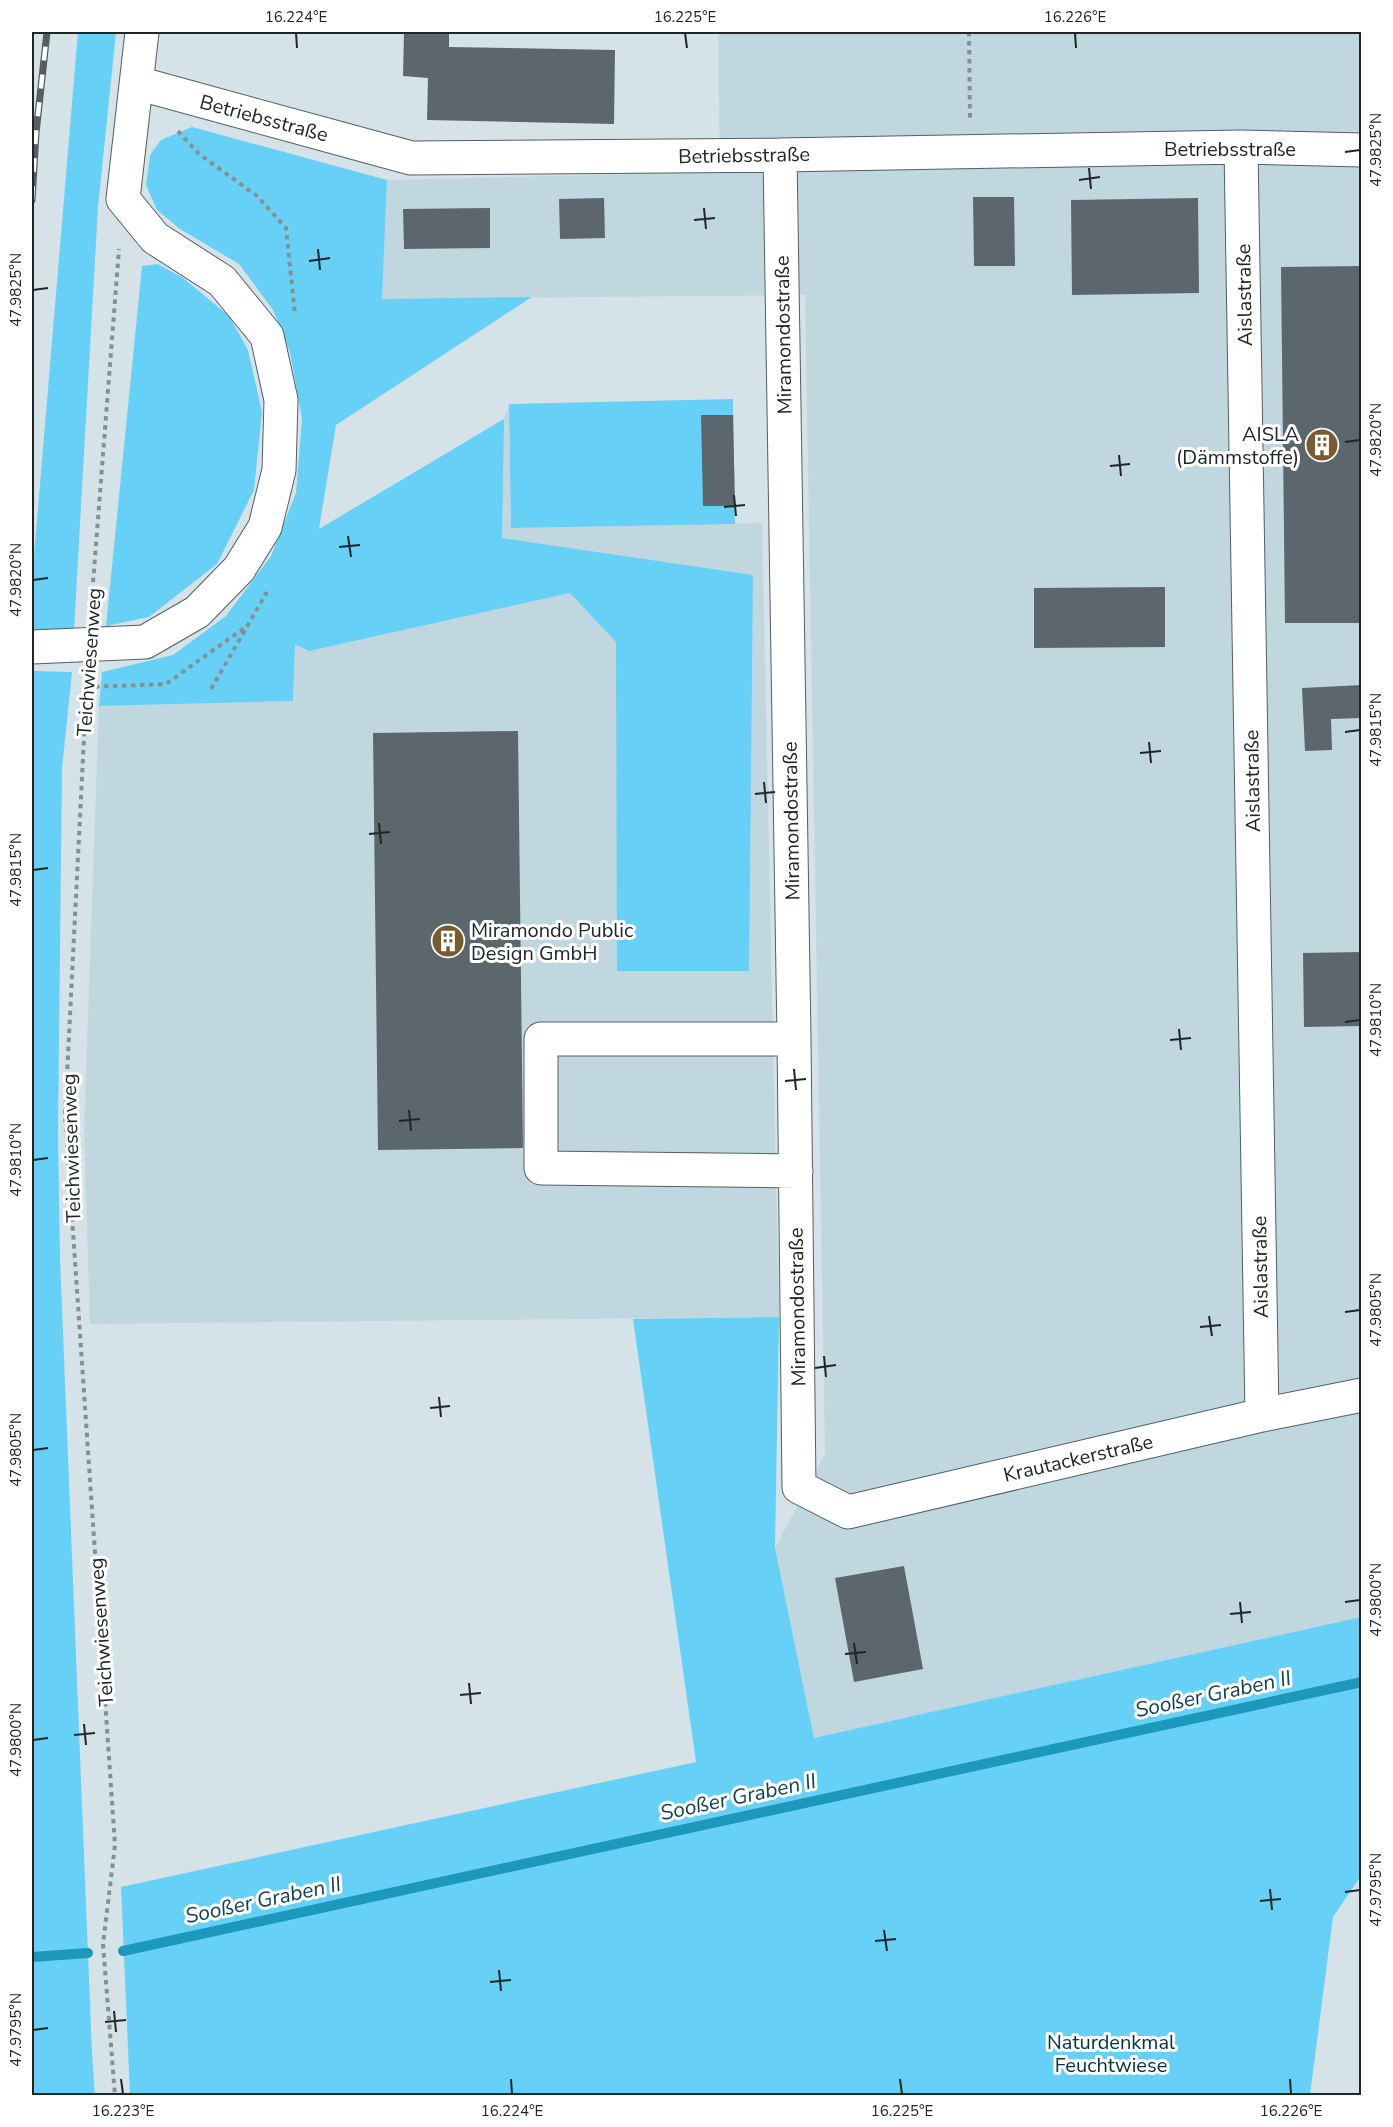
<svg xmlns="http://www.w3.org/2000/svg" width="1393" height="2127" viewBox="0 0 1393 2127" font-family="'Nunito Sans',sans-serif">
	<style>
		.built { fill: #c1d7e0 }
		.green { fill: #67d0f6 }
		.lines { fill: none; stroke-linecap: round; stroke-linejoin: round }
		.stream { stroke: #1d98bd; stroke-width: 10 }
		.building { fill: #5b676d }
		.minor-casing { stroke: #525f64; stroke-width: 35 }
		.path { stroke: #869094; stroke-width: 4; stroke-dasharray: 4.5 4.5; stroke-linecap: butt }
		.minor { stroke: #fff; stroke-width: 33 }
		.rail-casing { stroke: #565e61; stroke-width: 7 }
		.rail { stroke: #fff; stroke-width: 4.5; stroke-dasharray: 14; stroke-linecap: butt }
		.path-bridge { stroke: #869094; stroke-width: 4; stroke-dasharray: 4.5 4.5; stroke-linecap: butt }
		.ticks { fill: none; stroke: #202527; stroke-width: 2 }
		.labels { text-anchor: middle; stroke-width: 6; stroke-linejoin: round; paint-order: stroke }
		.street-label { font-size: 20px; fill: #202527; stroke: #fff }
		.poi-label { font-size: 20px; fill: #202527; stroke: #fff; text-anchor: end }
		.park-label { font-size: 20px; fill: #003241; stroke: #fff }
		.water-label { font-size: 21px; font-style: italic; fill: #114252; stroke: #fff }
		.neatline { fill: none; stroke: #202527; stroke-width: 2 }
		.ticks-label { font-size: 15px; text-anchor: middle; fill: #202527 }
	</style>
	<rect width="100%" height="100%" fill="#d5e3e9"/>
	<path class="built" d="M 718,32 L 1361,32 L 1361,1617 L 814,1738 L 775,1548 L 825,1454 L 805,295 L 382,299 L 387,180 L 720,172 Z
		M 509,404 L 511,528 L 762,523 L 779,1317 L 90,1324 L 84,1128 L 99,706 L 293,701 L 295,644 L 319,530 L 504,419 Z"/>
	<path class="green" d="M 78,32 L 116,32 L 98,207 L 74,630 L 32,634 L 32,580 Z
		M 192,127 L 387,180 L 382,299 L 532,297 L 336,425 L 319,529 L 504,419 L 502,538 L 753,575 L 749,971 L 617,971 L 616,642 L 570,593 L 309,651 L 295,644 L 293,701 L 99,706 L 102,672 L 173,655 L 226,616 L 271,556 L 296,493 L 302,419 L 290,352 L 273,310 L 239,264 L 180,229 L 157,210 L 146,185 L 150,155 L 161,140 Z
		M 158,264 L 183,278 L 229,316 L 248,350 L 262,412 L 254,490 L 217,564 L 149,617 L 106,626 L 142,266 Z
		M 733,399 L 735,524 L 511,528 L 509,404 Z
		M 32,671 L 72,672 L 62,769 L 58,1134 L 60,1258 L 92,2053 L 95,2096 L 33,2095 L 32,2075 Z
		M 779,1317 L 775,1548 L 814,1738 L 1361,1617 L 1361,1876 L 1333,1917 L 1310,2095 L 130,2095 L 121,1887 L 696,1762 L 633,1319 Z"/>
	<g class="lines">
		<path class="stream" d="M 123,1951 L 1362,1682
			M 32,1957 L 88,1953"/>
	</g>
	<path class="building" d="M 404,32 L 449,32 L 449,47 L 615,50 L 614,124 L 427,120 L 428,78 L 403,76 Z
		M 973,197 L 1014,197 L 1015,266 L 974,266 Z
		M 604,198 L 605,238 L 560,239 L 559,199 Z
		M 1198,198 L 1199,293 L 1072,295 L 1071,200 Z
		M 490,208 L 490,248 L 404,249 L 403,209 Z
		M 1362,266 L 1362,623 L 1285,623 L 1281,267 Z
		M 701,415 L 733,415 L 735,506 L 703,506 Z
		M 1165,587 L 1165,647 L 1034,648 L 1034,588 Z
		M 1362,685 L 1362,718 L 1331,719 L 1332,750 L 1305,751 L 1302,688 Z
		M 518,731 L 523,1148 L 378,1150 L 373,733 Z
		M 1362,952 L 1362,1026 L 1304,1027 L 1303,953 Z
		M 904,1566 L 923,1669 L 854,1682 L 835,1578 Z"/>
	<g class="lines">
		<g class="minor-casing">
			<path id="minor" d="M 137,83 L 411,158 L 780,155 L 1241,147 L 1362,150
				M 1241,147 L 1262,1415
				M 780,155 L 794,1039 L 799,1487 L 848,1512 L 1262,1415 L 1362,1395
				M 32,647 L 145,642 L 197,612 L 239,569 L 265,527 L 279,470 L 281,400 L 267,336 L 222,281 L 155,238 L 123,199 L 142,32
				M 794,1039 L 541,1039 L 541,1168 L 796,1171"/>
		</g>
		<path class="path" d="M 969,32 L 970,118
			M 178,131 L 199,154 L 257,196 L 286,228 L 295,314
			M 91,609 L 119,249
			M 87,678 L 65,1115 L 115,1845 L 103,1944 L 115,2096
			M 86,687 L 166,684 L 247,626
			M 211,689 L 267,592"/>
		<use href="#minor" class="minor"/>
		<g class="rail-casing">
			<path id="rail" d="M 32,200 L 36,133 L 47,32"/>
		</g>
		<use href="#rail" class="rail"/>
		<path class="path-bridge" d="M 87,673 L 90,628"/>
	</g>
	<path class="ticks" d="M 296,33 L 297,48M 685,33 L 687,48M 1075,33 L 1076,48M 1345,152 L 1360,150M 1089,168 L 1091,189M 1079,180 L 1100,177M 704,208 L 706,229M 694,220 L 715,218M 318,249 L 320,270M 309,261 L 330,258M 33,290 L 48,288M 1345,442 L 1360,440M 1119,455 L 1121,476M 1110,466 L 1130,464M 734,495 L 736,516M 724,507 L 745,505M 348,536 L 351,557M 339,547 L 360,545M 33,580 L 48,578M 1345,732 L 1360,730M 1149,742 L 1151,763M 1140,753 L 1161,751M 764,782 L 766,803M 755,794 L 775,792M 379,823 L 381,844M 369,834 L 390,832M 33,870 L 48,868M 1345,1022 L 1360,1020M 1179,1029 L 1181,1050M 1170,1040 L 1191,1038M 794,1069 L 796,1090M 785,1081 L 806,1079M 409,1110 L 411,1131M 399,1121 L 420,1119M 33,1160 L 48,1158M 1345,1312 L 1360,1310M 1209,1316 L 1212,1336M 1200,1327 L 1221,1325M 824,1356 L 826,1377M 815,1368 L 836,1365M 439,1397 L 441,1417M 430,1408 L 450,1406M 33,1450 L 48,1448M 1240,1602 L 1242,1623M 1345,1602 L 1360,1600M 1230,1614 L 1251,1612M 854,1643 L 857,1664M 845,1654 L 866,1652M 469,1683 L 471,1704M 460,1695 L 481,1693M 84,1724 L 86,1745M 74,1735 L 95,1733M 33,1740 L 48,1738M 1270,1889 L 1272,1910M 1345,1892 L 1360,1890M 1260,1901 L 1281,1899M 884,1930 L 887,1951M 875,1941 L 896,1939M 499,1970 L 501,1991M 490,1982 L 511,1980M 114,2011 L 116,2032M 105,2022 L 126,2020M 33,2030 L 48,2028M 121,2079 L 123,2094M 511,2079 L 512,2094M 900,2079 L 902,2094M 1290,2079 L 1291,2094"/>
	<defs>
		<g id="building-disc" transform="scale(1.725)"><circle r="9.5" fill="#7a5b30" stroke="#fff"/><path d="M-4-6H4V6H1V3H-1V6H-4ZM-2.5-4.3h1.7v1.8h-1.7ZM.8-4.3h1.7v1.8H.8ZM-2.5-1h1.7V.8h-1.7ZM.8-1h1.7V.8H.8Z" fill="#fff"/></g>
	</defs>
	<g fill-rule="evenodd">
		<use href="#building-disc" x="1322" y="445"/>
		<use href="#building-disc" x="448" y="941"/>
	</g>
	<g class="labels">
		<g class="street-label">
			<text transform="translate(264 118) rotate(15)" y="7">Betriebsstraße</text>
			<text x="1230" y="156">Betriebsstraße</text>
			<text transform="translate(744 155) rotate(-1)" y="7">Betriebsstraße</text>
			<text transform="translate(1244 295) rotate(-91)" y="7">Aislastraße</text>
			<text transform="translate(783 335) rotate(-91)" y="7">Miramondostraße</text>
			<text transform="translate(89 662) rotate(-86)" y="7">Teichwiesenweg</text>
			<text transform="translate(1252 781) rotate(-91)" y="7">Aislastraße</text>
			<text transform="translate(791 821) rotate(-91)" y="7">Miramondostraße</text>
			<text transform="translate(71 1148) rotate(-92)" y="7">Teichwiesenweg</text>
			<text transform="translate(1260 1267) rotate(-91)" y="7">Aislastraße</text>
			<text transform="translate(797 1307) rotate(-91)" y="7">Miramondostraße</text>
			<text transform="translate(1078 1458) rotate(-13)" y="7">Krautackerstraße</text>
			<text transform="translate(101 1632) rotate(-94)" y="7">Teichwiesenweg</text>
		</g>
		<g class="poi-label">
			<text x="1299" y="441">AISLA<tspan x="1299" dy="23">(Dämmstoffe)</tspan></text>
			<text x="471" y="937" text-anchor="start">Miramondo Public<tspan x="471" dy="23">Design GmbH</tspan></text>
		</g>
		<g class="park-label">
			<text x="1111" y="2049">Naturdenkmal<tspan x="1111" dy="23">Feuchtwiese</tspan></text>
		</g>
		<g class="water-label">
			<text transform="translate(1213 1694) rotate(-12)" y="7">Sooßer Graben II</text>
			<text transform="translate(738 1797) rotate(-12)" y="7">Sooßer Graben II</text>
			<text transform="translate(263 1900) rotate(-12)" y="7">Sooßer Graben II</text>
		</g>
	</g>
	<rect width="1393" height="2127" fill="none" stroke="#ffffff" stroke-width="66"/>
	<rect x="33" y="33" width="1327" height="2061" class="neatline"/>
	<g class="ticks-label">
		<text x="296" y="22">16.224°E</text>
		<text x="685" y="22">16.225°E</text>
		<text x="1075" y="22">16.226°E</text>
		<text transform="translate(1376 150) rotate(-90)" y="5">47.9825°N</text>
		<text transform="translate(16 290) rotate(-90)" y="5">47.9825°N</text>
		<text transform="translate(1376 440) rotate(-90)" y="5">47.9820°N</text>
		<text transform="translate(16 580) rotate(-90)" y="5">47.9820°N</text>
		<text transform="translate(1376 730) rotate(-90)" y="5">47.9815°N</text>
		<text transform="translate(16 870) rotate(-90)" y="5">47.9815°N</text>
		<text transform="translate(1376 1020) rotate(-90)" y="5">47.9810°N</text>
		<text transform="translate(16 1160) rotate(-90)" y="5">47.9810°N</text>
		<text transform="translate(1376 1310) rotate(-90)" y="5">47.9805°N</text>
		<text transform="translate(16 1450) rotate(-90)" y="5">47.9805°N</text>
		<text transform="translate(1376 1600) rotate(-90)" y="5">47.9800°N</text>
		<text transform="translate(16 1740) rotate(-90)" y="5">47.9800°N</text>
		<text transform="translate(1376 1890) rotate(-90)" y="5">47.9795°N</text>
		<text transform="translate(16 2030) rotate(-90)" y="5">47.9795°N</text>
		<text x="123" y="2116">16.223°E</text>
		<text x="512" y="2116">16.224°E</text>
		<text x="902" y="2116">16.225°E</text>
		<text x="1291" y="2116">16.226°E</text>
	</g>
</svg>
